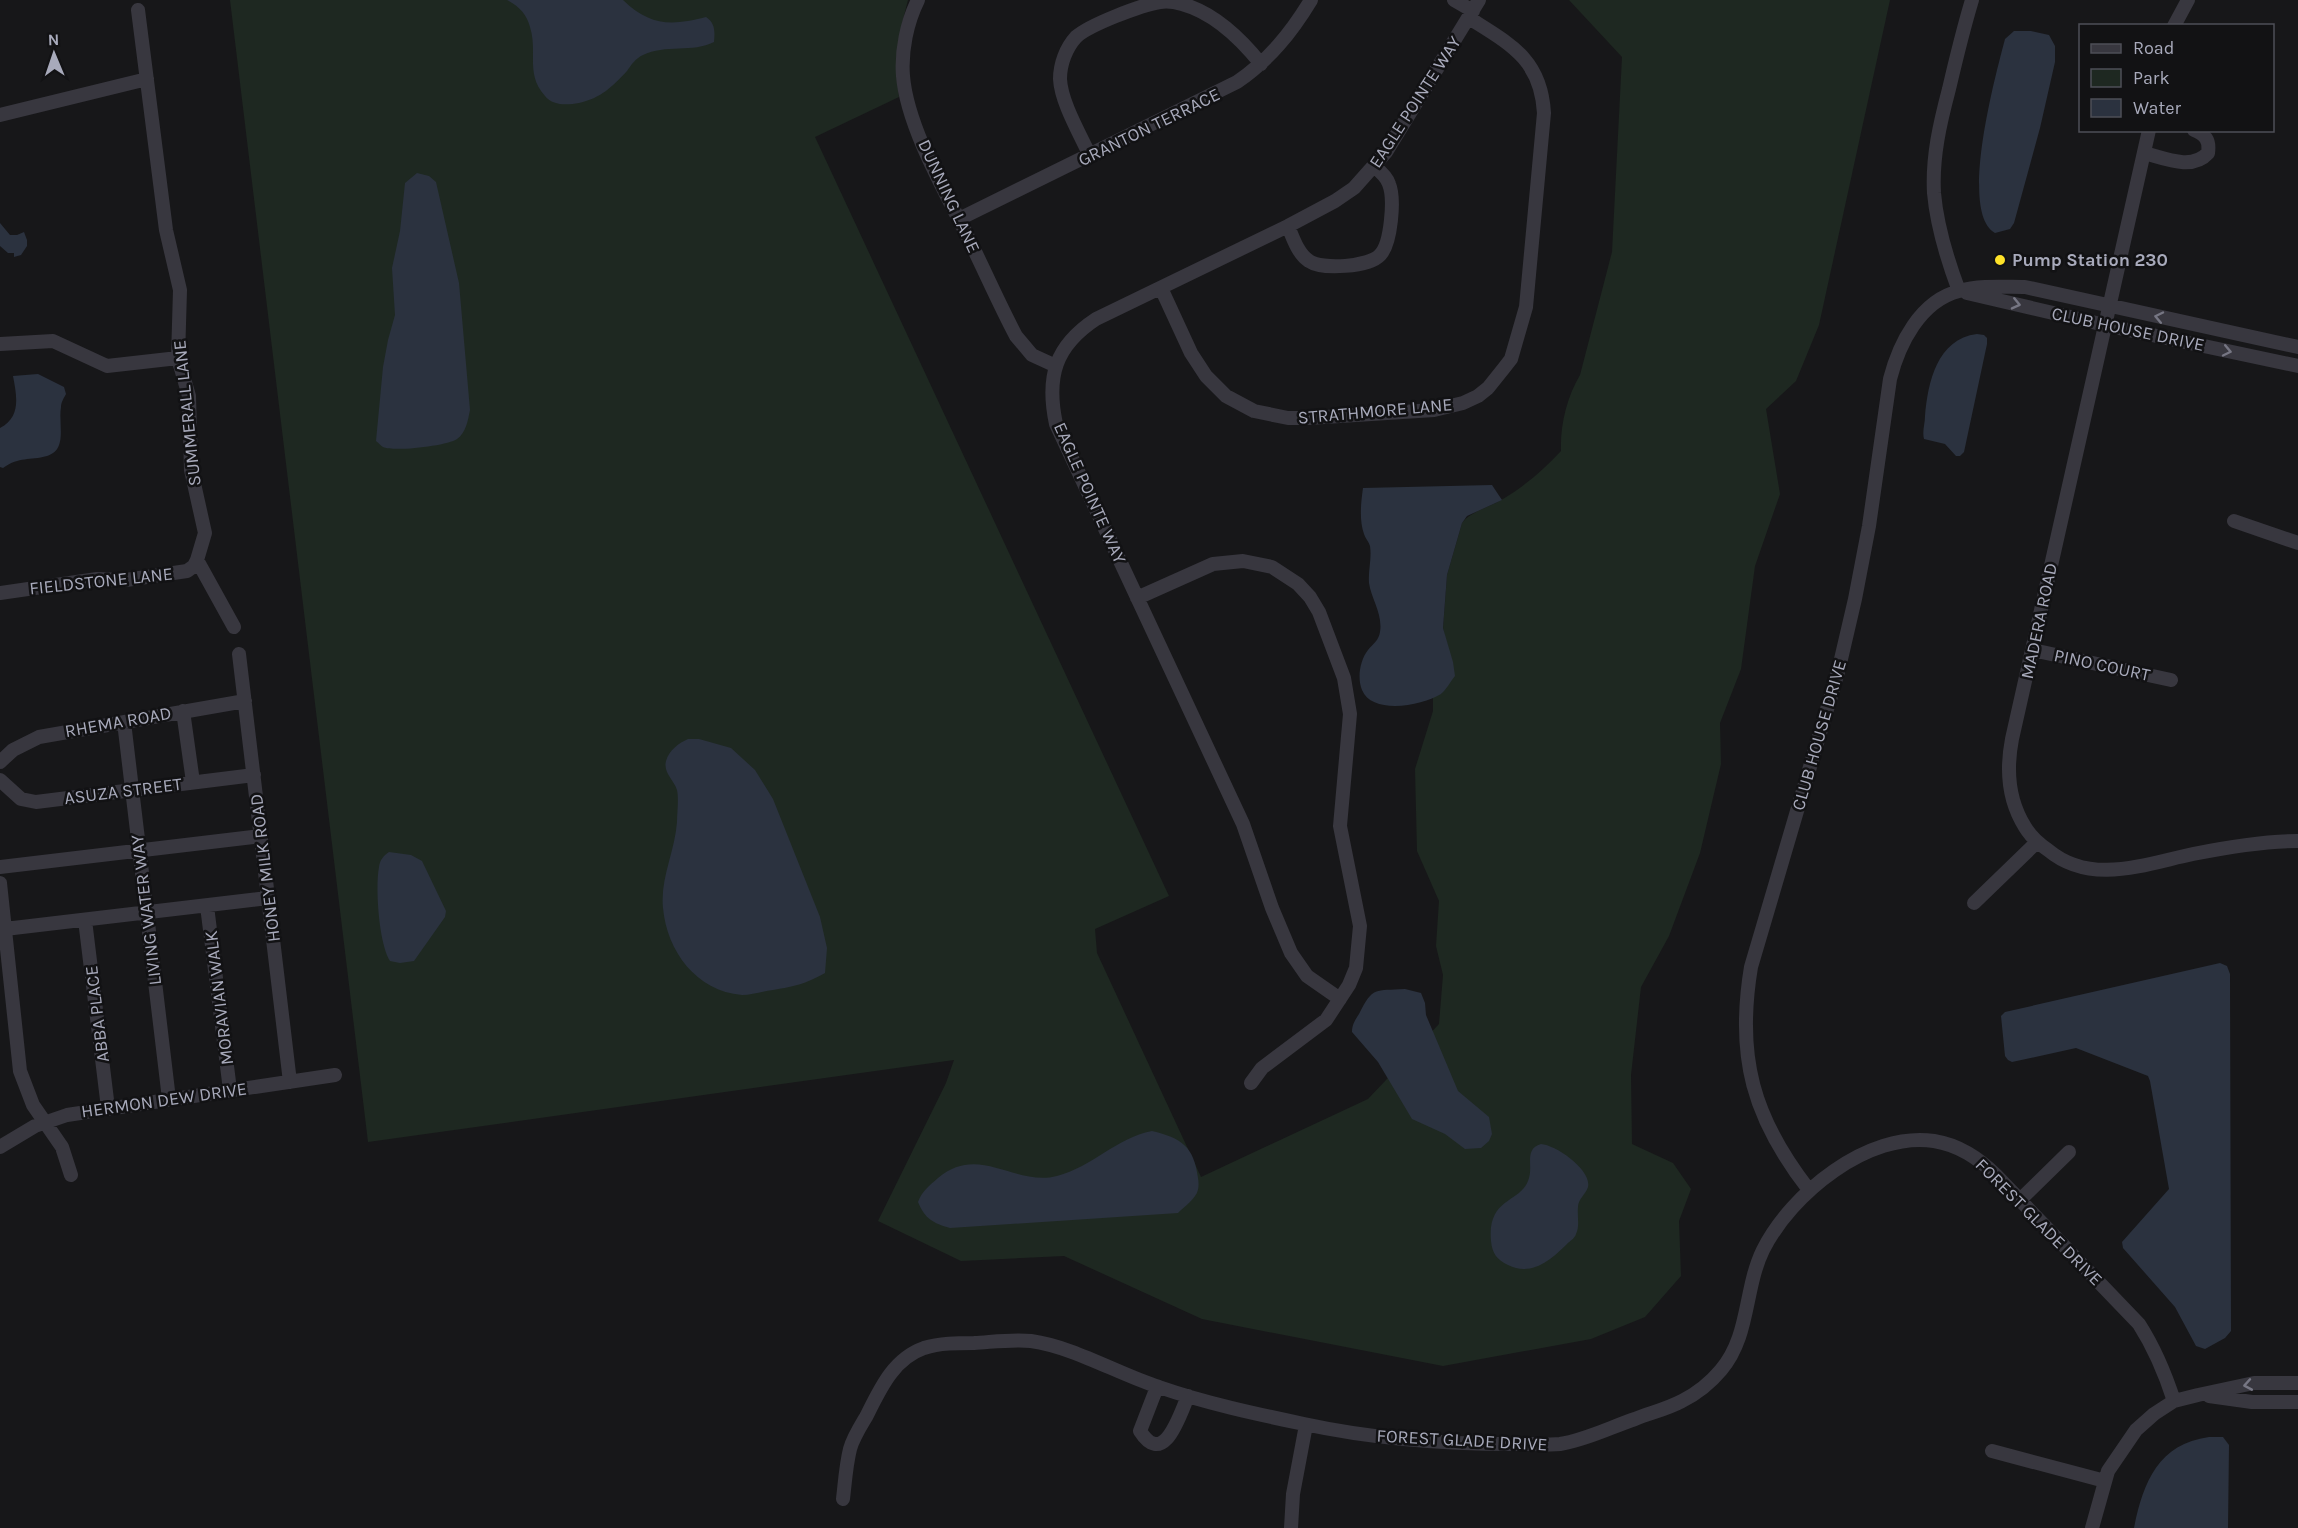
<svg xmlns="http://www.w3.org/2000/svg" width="2298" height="1528" viewBox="0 0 2298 1528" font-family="Karla,sans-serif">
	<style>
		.green { fill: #1e2821 }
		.water { fill: #2b323f }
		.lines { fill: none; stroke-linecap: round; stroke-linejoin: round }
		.minor { stroke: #38373f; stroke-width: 14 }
		.oneway { stroke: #767683 }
		.poi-dot { fill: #ffe329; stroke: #121214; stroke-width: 2 }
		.labels { text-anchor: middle; stroke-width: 5; stroke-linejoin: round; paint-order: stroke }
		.street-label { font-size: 18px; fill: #a8aabb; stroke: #121214 }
		.poi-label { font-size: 18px; font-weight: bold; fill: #a8aabb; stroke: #121214; text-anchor: start }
	</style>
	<rect width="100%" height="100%" fill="#171719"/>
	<path class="green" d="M 230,0 L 908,0 C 898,38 895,57 899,97 L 815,137 L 1169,896 L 1095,929 L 1097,953 L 1201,1177 L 1368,1099 L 1439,1024 L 1443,975 L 1436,946 L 1439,901 L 1417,851 L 1415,769 L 1433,711 L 1433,697 L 1442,693 L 1446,642 L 1443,628 L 1447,575 L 1462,523 C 1471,511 1490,507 1503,499 C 1525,486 1543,470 1561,451 C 1560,425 1567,397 1580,375 L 1612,252 L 1622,57 L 1569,0 L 1890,0 L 1819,325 L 1796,381 L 1766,409 L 1780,494 L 1755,566 L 1741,669 L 1720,723 L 1721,764 L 1700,853 L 1669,936 L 1641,987 L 1631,1075 L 1632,1144 L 1673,1163 L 1691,1189 L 1679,1221 L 1681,1276 L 1645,1317 L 1591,1339 L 1443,1366 L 1202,1319 L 1064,1256 L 961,1261 L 878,1221 L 946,1083 L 954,1060 L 368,1142 Z"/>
	<path class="water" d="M 507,0 L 623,0 C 650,26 671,26 706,17 C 715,23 715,31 714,42 C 693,53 665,44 643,55 C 636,58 631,65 627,71 C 612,87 601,98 579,103 C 567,105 553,106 545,96 C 525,74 538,52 530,27 C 527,15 519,6 507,0 Z
		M 2014,31 L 2031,31 L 2049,35 L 2055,46 L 2055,62 L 2040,128 L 2014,223 L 2010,229 L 1995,233 C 1958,212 1996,74 2005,39 Z
		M 417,173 L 429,176 L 436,182 L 459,283 L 470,410 C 468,420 466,433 457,439 C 447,446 394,452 383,447 C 381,446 379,443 376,441 L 383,367 L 388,340 L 395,315 L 392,268 L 400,231 L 405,183 Z
		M 0,223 L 10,235 L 17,235 L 24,232 L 27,240 L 27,246 L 21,255 L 14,257 L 14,253 L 8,253 L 0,246 Z
		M 1977,334 L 1984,335 L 1987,338 L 1987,344 L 1964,452 L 1960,456 L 1956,456 L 1945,444 L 1924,439 C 1922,431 1925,424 1925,416 C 1928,382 1937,339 1977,334 Z
		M 38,374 L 64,387 L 66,394 C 64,398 61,402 61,407 C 58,424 68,450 47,456 C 29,461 20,456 3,468 L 0,467 L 0,428 C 21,417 17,397 13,376 Z
		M 1492,485 L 1502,500 L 1467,516 L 1462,523 L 1447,575 L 1443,628 L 1453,662 L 1455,676 C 1451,681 1446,690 1441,694 C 1422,706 1372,715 1362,690 C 1357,678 1360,660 1368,650 C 1373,644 1379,640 1380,632 C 1383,614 1371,598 1369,583 C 1368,571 1372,558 1370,546 C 1369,542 1365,538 1364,534 C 1359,520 1361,502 1363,488 Z
		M 688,739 L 699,739 L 731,748 L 755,770 L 773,799 L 820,917 L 827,948 L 825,973 C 805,984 796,986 773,990 C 763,991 752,995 742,995 C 696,991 667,951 663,908 C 660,879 675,851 677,822 C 677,813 679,799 677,790 C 674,780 663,773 666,761 C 669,750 679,743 688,739 Z
		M 389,852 L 411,855 L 422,861 L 446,911 L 445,917 L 414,961 L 400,963 L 390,961 C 379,944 375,888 379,867 C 380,860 383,856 389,852 Z
		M 2220,963 L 2227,966 L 2230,974 L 2231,1331 L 2225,1338 L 2205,1349 L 2196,1346 L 2175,1307 L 2123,1248 L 2122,1242 L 2169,1189 L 2150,1081 L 2148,1076 L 2076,1048 L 2012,1062 L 2008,1060 L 2005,1056 L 2001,1016 L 2005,1012 Z
		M 1405,989 L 1421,993 L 1425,1003 L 1426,1015 L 1458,1091 L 1489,1117 L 1492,1134 L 1489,1141 L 1481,1148 L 1465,1149 L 1445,1134 L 1412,1119 L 1378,1062 L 1352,1032 C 1352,1025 1355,1020 1359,1014 C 1373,986 1375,991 1405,989 Z
		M 1152,1131 C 1181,1138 1194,1146 1198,1178 C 1199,1184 1199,1191 1195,1196 C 1191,1202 1183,1208 1178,1213 L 950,1228 C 933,1223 925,1219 918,1202 C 922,1191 929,1186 938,1178 C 979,1143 1015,1187 1057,1176 C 1092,1167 1116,1138 1152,1131 Z
		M 1541,1144 C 1556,1145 1592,1170 1588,1187 C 1586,1194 1578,1199 1578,1207 C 1577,1216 1580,1226 1576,1234 C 1575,1238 1570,1241 1567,1244 C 1551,1260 1531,1277 1508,1265 C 1497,1260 1492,1253 1491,1241 C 1487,1196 1522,1204 1529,1178 C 1533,1165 1524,1149 1541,1144 Z
		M 2209,1437 L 2223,1437 L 2229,1445 L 2228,1528 L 2134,1528 C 2143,1483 2158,1444 2209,1437 Z"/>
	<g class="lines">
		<path class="minor" d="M 918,0 C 907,22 901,51 903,76 C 907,125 943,188 966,233 C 983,267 998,302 1016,336 L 1032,355 L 1056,366
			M 1454,0 L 1473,11
			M 138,10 L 166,230 L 180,290 L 178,358 L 189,396 L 191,470 L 205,533 L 197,560 L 234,627
			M 2174,26 L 2188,0
			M 0,115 L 147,79
			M 2149,130 L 2012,739 C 2006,770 2008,800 2025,827 C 2031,837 2039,844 2048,850 C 2091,886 2145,864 2193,854 C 2228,847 2263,841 2298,841
			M 2144,153 C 2164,158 2192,171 2208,153 C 2210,139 2205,135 2194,130
			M 1090,156 C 1080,134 1061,102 1060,79 C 1060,64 1066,48 1076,37 C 1089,25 1141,5 1160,2 C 1167,1 1175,2 1182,4 C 1215,13 1241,39 1261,64
			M 959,219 L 1237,82 C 1269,60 1291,33 1311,0
			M 1288,226 C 1293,238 1298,254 1309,261 C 1322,270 1369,267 1380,255 C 1391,244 1395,199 1389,184 C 1387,177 1380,171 1374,166
			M 1161,288 L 1191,353 L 1206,376 L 1226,396 L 1254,411 L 1288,418 L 1309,418 L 1434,410 L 1463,403 L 1478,396 L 1488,388 L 1504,368 L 1511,359 L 1526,307 L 1544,113 C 1541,59 1510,44 1469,18
			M 1959,291 C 1947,259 1937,227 1934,193 C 1932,157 1940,123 1949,89 C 1956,59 1963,30 1972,0
			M 1967,293 L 2105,325 L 2298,366
			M 0,344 L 53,341 L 107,366 L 178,358
			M 2234,521 L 2298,543
			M 0,593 L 97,579 L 126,580 L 187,571 L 194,566 L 197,560
			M 1137,598 L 1213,564 L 1243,561 L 1272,567 L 1298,584 L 1310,597 L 1319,612 L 1344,678 L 1350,714 L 1340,826 L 1360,926 L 1356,968 L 1349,985 L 1326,1020 L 1262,1068 L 1251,1083
			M 2033,650 L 2171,680
			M 239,654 L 290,1082
			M 183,711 L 193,782
			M 124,722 L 169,1099
			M 0,762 L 13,750 L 39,737 L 245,701
			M 0,780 L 21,799 L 36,802 L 254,775
			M 0,867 L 261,836
			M 0,883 L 20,1071 L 33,1105 L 62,1147 L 71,1175
			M 1974,903 L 2037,842
			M 207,906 L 230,1090
			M 85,920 L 108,1108
			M 5,929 L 268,898
			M 1340,999 L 1307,976 L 1291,953 L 1272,908 L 1243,824 L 1056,424 C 1046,377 1055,346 1096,319 L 1288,226 L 1335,201 L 1354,188 L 1386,152 L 1479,0
			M 0,1147 L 35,1126 L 67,1115 L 335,1075
			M 1809,1190 C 1753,1118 1736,1057 1751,967 L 1838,672 L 1855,599 L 1869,526 L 1890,379 C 1899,344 1920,301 1959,291 C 1980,285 2003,287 2025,287 L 2298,347
			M 2020,1200 L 2069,1152
			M 1157,1387 L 1140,1431 C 1164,1469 1180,1414 1188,1396
			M 2209,1396 L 2252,1402 L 2298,1402
			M 1992,1451 L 2105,1481
			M 843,1499 C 845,1482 846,1465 850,1449 C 853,1438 860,1427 866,1417 C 880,1389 893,1359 924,1348 C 940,1343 957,1343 974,1343 C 992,1342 1013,1339 1031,1341 C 1074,1347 1118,1374 1159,1387 C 1205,1403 1256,1414 1304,1424 C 1378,1440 1456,1445 1532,1444 C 1541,1444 1551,1445 1560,1444 C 1586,1440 1611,1427 1635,1419 C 1650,1413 1667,1409 1682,1401 C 1696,1394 1711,1382 1721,1370 C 1750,1336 1744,1289 1763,1250 C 1791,1194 1868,1131 1934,1141 C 1959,1145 1978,1158 1996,1175 L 2139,1324 C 2155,1349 2165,1373 2174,1401
			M 1291,1528 L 1293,1494 L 1306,1425
			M 2092,1528 L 2108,1471 L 2136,1430 L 2154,1414 L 2174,1401 L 2198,1395 L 2254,1383 L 2298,1383"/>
	</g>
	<defs><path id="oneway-chevron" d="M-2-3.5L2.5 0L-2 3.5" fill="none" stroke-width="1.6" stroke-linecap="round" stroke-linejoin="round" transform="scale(1.5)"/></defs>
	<g class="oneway">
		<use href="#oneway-chevron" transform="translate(2016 304) rotate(13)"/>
		<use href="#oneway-chevron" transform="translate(2159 317) rotate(-168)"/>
		<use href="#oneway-chevron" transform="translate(2227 351) rotate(12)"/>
		<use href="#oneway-chevron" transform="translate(2248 1385) rotate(170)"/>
	</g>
	<circle class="poi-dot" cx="2000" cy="260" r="6"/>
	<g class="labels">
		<g class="street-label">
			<text transform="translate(1415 102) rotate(-57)" y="6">EAGLE POINTE WAY</text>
			<text transform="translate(1149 127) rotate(-26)" y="6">GRANTON TERRACE</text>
			<text transform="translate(949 196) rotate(65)" y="6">DUNNING LANE</text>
			<text transform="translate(2128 329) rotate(12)" y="6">CLUB HOUSE DRIVE</text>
			<text transform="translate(1375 411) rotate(-5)" y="6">STRATHMORE LANE</text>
			<text transform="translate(187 413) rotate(-96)" y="6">SUMMERALL LANE</text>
			<text transform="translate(1090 493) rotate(66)" y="6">EAGLE POINTE WAY</text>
			<text transform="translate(101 581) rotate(-6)" y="6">FIELDSTONE LANE</text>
			<text transform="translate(2039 621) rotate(-78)" y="6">MADERA ROAD</text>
			<text transform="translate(2102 665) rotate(12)" y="6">PINO COURT</text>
			<text transform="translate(118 722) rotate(-10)" y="6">RHEMA ROAD</text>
			<text transform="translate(1819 735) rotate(-74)" y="6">CLUB HOUSE DRIVE</text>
			<text transform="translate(123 791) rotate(-7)" y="6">ASUZA STREET</text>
			<text transform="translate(265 868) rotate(-97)" y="6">HONEY MILK ROAD</text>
			<text transform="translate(146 910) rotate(-97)" y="6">LIVING WATER WAY</text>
			<text transform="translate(219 998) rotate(-97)" y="6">MORAVIAN WALK</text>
			<text transform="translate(97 1014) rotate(-97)" y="6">ABBA PLACE</text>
			<text transform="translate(164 1100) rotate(-8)" y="6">HERMON DEW DRIVE</text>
			<text transform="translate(2039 1222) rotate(45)" y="6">FOREST GLADE DRIVE</text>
			<text transform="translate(1462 1440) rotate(3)" y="6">FOREST GLADE DRIVE</text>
		</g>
		<g class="poi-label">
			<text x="2012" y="266">Pump Station 230</text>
		</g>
	</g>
	<rect x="2079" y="24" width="195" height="108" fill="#121214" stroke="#4e4f57" stroke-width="1.5"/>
	<rect x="2091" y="44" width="30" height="9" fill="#38373f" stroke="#4e4f57" stroke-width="1.5"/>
	<text x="2133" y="54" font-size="18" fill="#a8aabb">Road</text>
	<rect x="2091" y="69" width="30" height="18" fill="#1e2821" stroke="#4e4f57" stroke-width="1.5"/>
	<text x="2133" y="84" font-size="18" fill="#a8aabb">Park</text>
	<rect x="2091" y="99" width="30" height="18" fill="#2b323f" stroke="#4e4f57" stroke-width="1.5"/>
	<text x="2133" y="114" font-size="18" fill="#a8aabb">Water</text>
	<g transform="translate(54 54) rotate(358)" stroke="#121214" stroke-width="4.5" paint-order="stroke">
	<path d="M0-4.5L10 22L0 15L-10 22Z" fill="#a8aabb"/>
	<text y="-9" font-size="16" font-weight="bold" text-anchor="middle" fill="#a8aabb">N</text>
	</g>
</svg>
